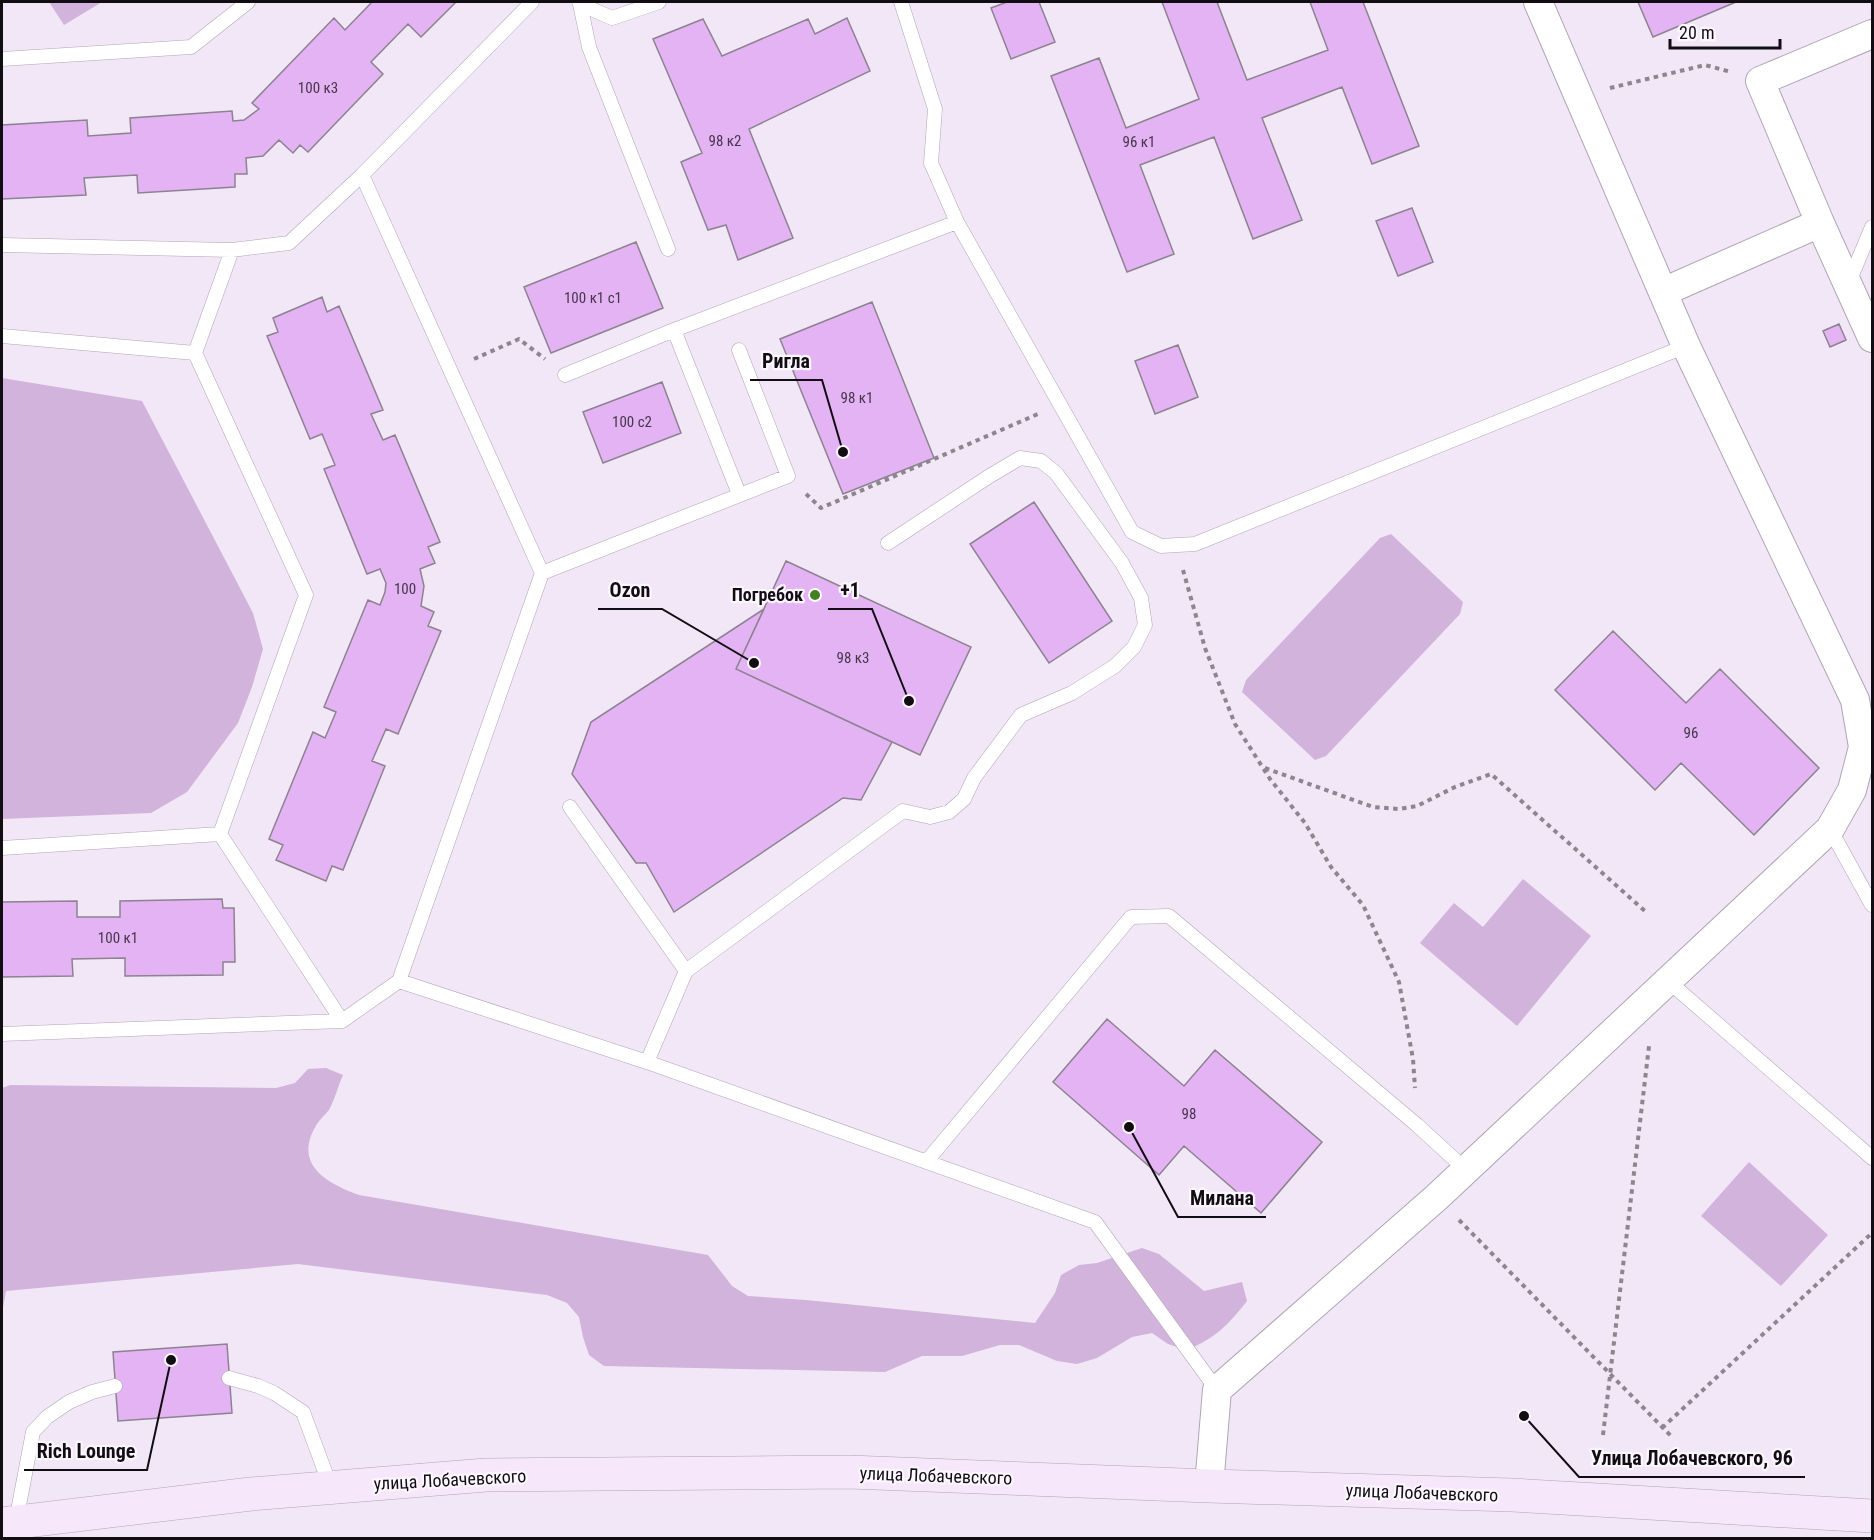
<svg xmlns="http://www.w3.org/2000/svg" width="1874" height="1540" viewBox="0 0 1874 1540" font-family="'Roboto Condensed',sans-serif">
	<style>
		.green { fill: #d1b3db }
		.building { fill: #e3b3f4; stroke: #8c8290; stroke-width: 1.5 }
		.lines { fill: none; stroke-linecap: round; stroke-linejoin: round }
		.lane-casing { stroke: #afa5b3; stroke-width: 15 }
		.street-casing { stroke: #afa5b3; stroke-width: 30 }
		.secondary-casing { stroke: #afa5b3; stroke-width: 34 }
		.path { stroke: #8d858f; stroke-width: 4; stroke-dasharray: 4.5 4.5; stroke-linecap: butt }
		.lane { stroke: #fff; stroke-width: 14 }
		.street { stroke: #fff; stroke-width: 28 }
		.secondary { stroke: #f6e7fb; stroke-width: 33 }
		.poi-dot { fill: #418121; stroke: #fcf6ff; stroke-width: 2 }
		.labels { text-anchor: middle; stroke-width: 4.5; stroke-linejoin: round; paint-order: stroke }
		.number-label { font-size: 15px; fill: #46364a }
		.poi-label { font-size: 18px; font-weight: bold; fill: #110d12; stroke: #fcf6ff; text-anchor: end }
		.street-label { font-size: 18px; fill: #110d12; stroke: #fcf6ff }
		.leader { fill: none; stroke: #110d12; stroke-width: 2 }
		.callout-dot { fill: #110d12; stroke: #fcf6ff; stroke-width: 2 }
		.callout-label { font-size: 20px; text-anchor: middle; font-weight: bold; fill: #110d12; stroke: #fcf6ff; stroke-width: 4.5; stroke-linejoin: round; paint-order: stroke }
	</style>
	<rect width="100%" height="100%" fill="#f2e7f6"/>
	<path class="green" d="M 49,2 L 102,2 L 64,25 Z
		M 2,378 L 142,401 L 253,613 L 263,649 L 252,687 L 238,723 L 187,792 L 151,813 L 2,819 Z
		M 1391,534 L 1463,602 L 1460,614 L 1326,756 L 1315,760 L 1242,692 L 1246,680 L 1380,538 Z
		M 1523,879 L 1591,936 L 1517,1026 L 1420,943 L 1454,903 L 1483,927 Z
		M 326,1068 L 343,1075 C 338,1086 335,1099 329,1110 C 325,1115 320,1119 317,1124 C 292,1164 326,1183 359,1195 L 708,1255 L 732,1286 L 748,1296 L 806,1300 L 1035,1323 L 1055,1293 L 1061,1275 L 1079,1265 L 1097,1263 L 1142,1248 L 1159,1254 L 1204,1291 L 1242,1282 L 1247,1301 C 1228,1325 1215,1339 1186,1350 L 1168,1344 L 1152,1333 L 1132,1337 L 1097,1358 L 1077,1364 L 1057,1361 L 1019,1345 L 1000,1345 L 962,1356 L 922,1356 L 885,1372 L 604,1366 L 589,1355 L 583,1337 L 579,1317 L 567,1303 L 547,1295 L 298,1264 L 6,1291 L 2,1313 L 2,1088 L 10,1085 L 276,1088 L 295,1083 L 308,1069 Z
		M 1749,1162 L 1828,1235 L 1781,1286 L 1701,1216 Z"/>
	<path class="building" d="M 372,2 L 456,2 L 421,37 L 408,24 L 371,62 L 383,74 L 308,152 L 300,145 L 293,153 L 279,140 L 263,156 L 246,158 L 247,174 L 235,174 L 235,187 L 138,193 L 137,175 L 84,178 L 86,195 L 2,199 L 2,125 L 87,120 L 88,136 L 131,133 L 130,118 L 232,111 L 233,121 L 244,120 L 259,109 L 252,103 L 334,18 L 345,30 Z
		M 1007,2 L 1039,2 L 1055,42 L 1011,59 L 991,8 Z
		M 1162,2 L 1217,2 L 1247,80 L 1328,50 L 1310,2 L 1363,2 L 1419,146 L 1372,164 L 1342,87 L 1262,118 L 1302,220 L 1253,239 L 1214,137 L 1140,165 L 1174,254 L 1127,272 L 1051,76 L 1099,58 L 1126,128 L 1199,99 Z
		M 1638,2 L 1736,2 L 1653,37 Z
		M 847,18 L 870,71 L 749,129 L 793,238 L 738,260 L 726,225 L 708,230 L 681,162 L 702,153 L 653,39 L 703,19 L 722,56 L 808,19 L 815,34 Z
		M 1412,208 L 1433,262 L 1398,276 L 1376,221 Z
		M 636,242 L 663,308 L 551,353 L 524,287 Z
		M 322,297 L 327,312 L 339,306 L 383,410 L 371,414 L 383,440 L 395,435 L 440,542 L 428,547 L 435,563 L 420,569 L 424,586 L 421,606 L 434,612 L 428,626 L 441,631 L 398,734 L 386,729 L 372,761 L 385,766 L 343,870 L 332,866 L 326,881 L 276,860 L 283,845 L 269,839 L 313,732 L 325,738 L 336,712 L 324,707 L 368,600 L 380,605 L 385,592 L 386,583 L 380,569 L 367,574 L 324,469 L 335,465 L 322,434 L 310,439 L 267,336 L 278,332 L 273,318 Z
		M 872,302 L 934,458 L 843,494 L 780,339 Z
		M 1839,324 L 1846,340 L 1830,347 L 1823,331 Z
		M 1178,345 L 1198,397 L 1155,414 L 1135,361 Z
		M 662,382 L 681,433 L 603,463 L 583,412 Z
		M 1034,502 L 1112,621 L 1049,663 L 970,544 Z
		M 786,561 L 971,647 L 920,755 L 736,669 Z
		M 764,609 L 736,669 L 892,742 L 861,800 L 843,798 L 674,912 L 646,863 L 636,863 L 572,774 L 591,722 Z
		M 1613,631 L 1686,703 L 1720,669 L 1819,768 L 1754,835 L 1681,763 L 1655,790 L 1555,690 Z
		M 222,899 L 223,908 L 234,908 L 235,962 L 223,962 L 223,975 L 125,976 L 125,958 L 72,959 L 73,976 L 2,977 L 2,902 L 77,901 L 77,917 L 120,917 L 120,901 Z
		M 1107,1019 L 1184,1086 L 1215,1050 L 1322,1142 L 1261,1213 L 1184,1146 L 1159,1175 L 1053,1082 Z
		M 227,1344 L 232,1413 L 118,1421 L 113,1352 Z"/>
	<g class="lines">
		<g class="lane-casing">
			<path id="lane" d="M 532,2 L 362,175 L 542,573 L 399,981 L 647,1062 L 1095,1222 L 1217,1390
				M 579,2 L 580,4 L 612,18 L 659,2
				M 580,4 L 589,47 L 668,249
				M 2,59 L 191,47 L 248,2
				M 957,222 L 1132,532 L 1161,546 L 1195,544 L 1686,346
				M 2,245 L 232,250 L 289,243 L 362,175
				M 1849,282 L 1872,227
				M 674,330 L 739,494
				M 2,336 L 195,353 L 306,595 L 220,834 L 2,848
				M 195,353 L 232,250
				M 565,375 L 674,330 L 957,222 L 931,163 L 935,109 L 901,2
				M 542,573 L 788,476 L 739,350
				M 570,807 L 686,971
				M 1830,829 L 1872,905
				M 220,834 L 342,1021
				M 1668,981 L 1872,1158
				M 2,1034 L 342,1021 L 399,981
				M 647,1062 L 686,971 L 903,811 L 930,817 L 949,812 L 964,799 L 974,778 L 1021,715 L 1072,693 L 1115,666 L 1134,647 L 1145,625 L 1141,598 L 1122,563 L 1056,473 L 1041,461 L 1020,458 L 988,477 L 888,543
				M 926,1162 L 1131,917 L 1169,916 L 1417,1125 L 1466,1170
				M 229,1378 L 258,1386 L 274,1393 L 303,1412 L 331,1488
				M 16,1521 L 33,1432 L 47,1417 L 69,1402 L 92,1392 L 115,1386"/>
		</g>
		<g class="street-casing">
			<path id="street" d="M 1872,34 L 1760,81 L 1820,223 L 1872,338
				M 1663,292 L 1820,223
				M 1209,1486 L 1217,1390 L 1437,1197 L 1830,829 L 1852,790 L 1863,747 L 1855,700 L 1686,346 L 1538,2"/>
		</g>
		<g class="secondary-casing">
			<path id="secondary" d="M 2,1524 L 251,1494 L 486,1475 L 849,1472 L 1209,1486 L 1512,1495 L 1872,1516"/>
		</g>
		<path class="path" d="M 1610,88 L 1705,65 L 1731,72
			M 474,359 L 519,339 L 545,359
			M 806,494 L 821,508 L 1038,414
			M 1183,570 L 1205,648 L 1235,724 L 1270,779 L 1305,823 L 1331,867 L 1363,905 L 1399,982 L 1413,1059 L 1415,1088
			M 1265,768 L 1373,807 L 1399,809 L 1417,806 L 1455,787 L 1491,774 L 1645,911
			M 1459,1220 L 1673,1438
			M 1662,1428 L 1872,1233
			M 1603,1435 L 1649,1046"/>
		<use href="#lane" class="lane"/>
		<use href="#street" class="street"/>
		<use href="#secondary" class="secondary"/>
	</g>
	<circle class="poi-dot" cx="815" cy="595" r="6"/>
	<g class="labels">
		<g class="number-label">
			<text x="318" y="93">100 к3</text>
			<text x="725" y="146">98 к2</text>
			<text x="1139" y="147">96 к1</text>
			<text x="593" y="303">100 к1 с1</text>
			<text x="857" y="403">98 к1</text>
			<text x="632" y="427">100 с2</text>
			<text x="405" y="594">100</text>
			<text x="853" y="663">98 к3</text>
			<text x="1691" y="738">96</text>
			<text x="118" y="943">100 к1</text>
			<text x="1189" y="1119">98</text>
		</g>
		<g class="poi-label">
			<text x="803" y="601">Погребок</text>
		</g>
		<g class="street-label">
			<text transform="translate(936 1476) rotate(2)" y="6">улица Лобачевского</text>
			<text transform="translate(450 1480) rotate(-3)" y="6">улица Лобачевского</text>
			<text transform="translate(1422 1493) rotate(2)" y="6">улица Лобачевского</text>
		</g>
	</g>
	<path class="leader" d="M843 452L822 380H750M909 701L872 609H828M754 663L662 609H598M1129 1127L1178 1217H1266M171 1360L147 1470H24M1524 1416L1579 1477H1805"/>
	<g class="callout-dot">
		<circle cx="843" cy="452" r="6"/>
		<circle cx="909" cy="701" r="6"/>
		<circle cx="754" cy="663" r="6"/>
		<circle cx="1129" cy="1127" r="6"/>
		<circle cx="171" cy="1360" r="6"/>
		<circle cx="1524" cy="1416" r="6"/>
	</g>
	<g class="callout-label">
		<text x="786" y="368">Ригла</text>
		<text x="850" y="597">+1</text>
		<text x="630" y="597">Ozon</text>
		<text x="1222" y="1205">Милана</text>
		<text x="86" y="1458">Rich Lounge</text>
		<text x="1692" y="1465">Улица Лобачевского, 96</text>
	</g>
	<rect width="1874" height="1540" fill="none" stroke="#110d12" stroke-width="6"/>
	<path d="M1670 39v9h110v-9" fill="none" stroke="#110d12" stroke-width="3"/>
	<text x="1679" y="39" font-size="18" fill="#110d12" stroke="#fcf6ff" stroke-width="4.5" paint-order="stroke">20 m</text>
</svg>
